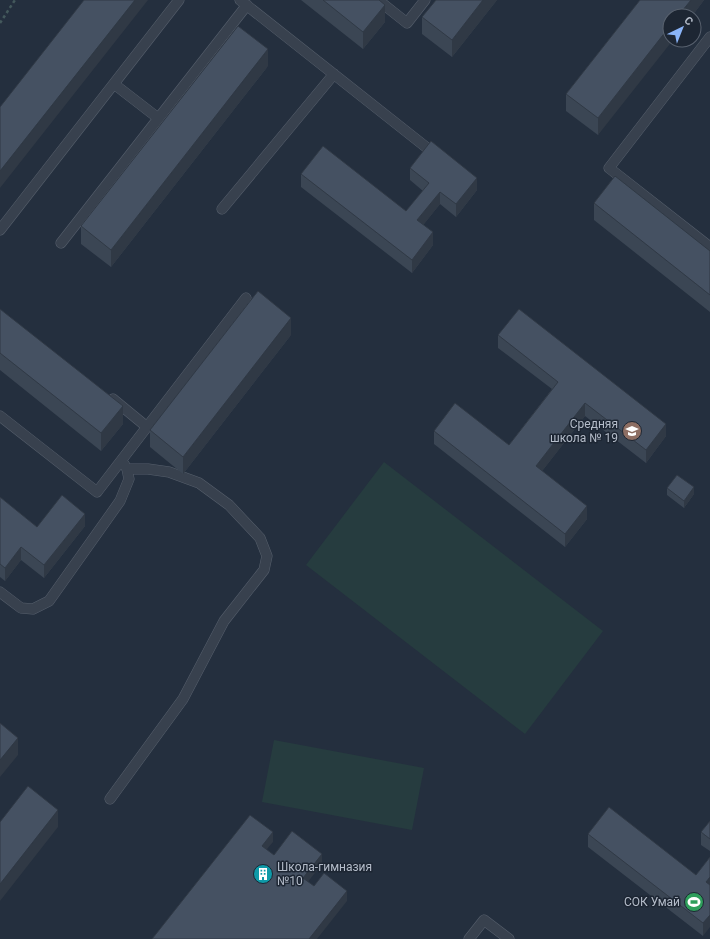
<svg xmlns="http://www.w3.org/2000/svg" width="710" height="939" viewBox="0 0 710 939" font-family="Roboto,sans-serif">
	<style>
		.green { fill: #263c3f }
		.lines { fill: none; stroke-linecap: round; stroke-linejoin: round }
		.lane-casing { stroke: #565f6c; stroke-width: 11 }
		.path { stroke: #44595c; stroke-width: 2.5; stroke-dasharray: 3 3; stroke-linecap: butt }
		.lane { stroke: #38414e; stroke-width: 10 }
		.wall { fill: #3b4654 }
		.shaded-wall { fill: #303945 }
		.building { fill: #455162; stroke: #303945 }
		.labels { text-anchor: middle; stroke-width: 3; stroke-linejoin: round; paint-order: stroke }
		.poi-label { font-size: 12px; fill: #b4bcc9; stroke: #1d2633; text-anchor: end }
	</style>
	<rect width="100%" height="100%" fill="#242f3e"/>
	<path class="green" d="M 384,462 L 603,631 L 525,734 L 306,565 Z
		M 274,740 L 424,768 L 412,830 L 262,802 Z"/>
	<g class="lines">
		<g class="lane-casing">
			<path id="lane" d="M 240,0 L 436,155
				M 378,0 L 407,23 L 425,0
				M 710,37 L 609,168 L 710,247
				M 114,84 L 158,118
				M 222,209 L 334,74
				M 0,230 L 179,0
				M 61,243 L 247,5
				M 113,399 L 147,427
				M 0,416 L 97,492 L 246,298
				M 0,592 L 21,608 L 33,609 L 49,601 L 120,501 L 129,479 L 127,469 L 124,464
				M 110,799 L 183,699 L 224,621 L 264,570 L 267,556 L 260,538 L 229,505 L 199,483 L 169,472 L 148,469 L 127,469
				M 469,939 L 484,920 L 509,939"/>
		</g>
		<path class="path" d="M 0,23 L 15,0"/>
		<use href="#lane" class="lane"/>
	</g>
	<path class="wall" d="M 301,0 L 379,0 L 385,22 L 363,49 Z
		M 497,0 L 452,57 L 422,34 L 422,17 Z
		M 640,0 L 704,0 L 692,16 L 670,16 L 598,135 L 566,111 L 566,94 Z
		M 268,66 L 111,267 L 81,244 L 81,226 Z
		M 410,168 L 477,190 L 456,217 L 440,204 L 423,225 L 433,245 L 412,273 L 301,187 L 301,174 L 406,211 L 423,191 L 410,180 Z
		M 594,203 L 710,251 L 710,312 L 594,220 Z
		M 0,309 L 123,424 L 101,451 L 0,370 Z
		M 291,335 L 183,474 L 150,447 L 150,430 Z
		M 498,335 L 666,436 L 646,463 L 585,416 L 542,471 L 587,519 L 565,547 L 434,444 L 434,431 L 509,445 L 552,389 L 498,348 Z
		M 667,488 L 694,494 L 684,508 L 667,495 Z
		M 0,497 L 37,527 L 85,526 L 44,578 L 21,560 L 5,581 L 0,577 Z
		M 710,821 L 710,851 L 701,845 L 701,832 Z
		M 588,834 L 696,875 L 710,857 L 703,936 L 588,847 Z"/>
	<path class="shaded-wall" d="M 135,0 L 148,0 L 0,188 L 0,171 Z
		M 483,0 L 497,0 L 452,57 L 452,40 Z
		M 691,0 L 704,0 L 692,16 L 678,16 Z
		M 385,5 L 385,22 L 363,49 L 363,32 Z
		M 670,26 L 670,40 L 673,40 L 598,135 L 598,118 Z
		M 268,49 L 268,66 L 111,267 L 111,250 Z
		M 477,178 L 477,190 L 456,217 L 456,204 Z
		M 440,192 L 440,204 L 417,233 L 417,220 Z
		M 433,232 L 433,245 L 412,273 L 412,260 Z
		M 291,318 L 291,335 L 183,474 L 183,457 Z
		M 585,403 L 585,416 L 536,479 L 536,466 Z
		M 123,406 L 123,424 L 101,451 L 101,433 Z
		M 666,424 L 666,436 L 646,463 L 646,450 Z
		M 694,487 L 694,494 L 684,508 L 684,501 Z
		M 587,506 L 587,519 L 565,547 L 565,534 Z
		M 85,514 L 85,526 L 44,578 L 44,565 Z
		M 21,547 L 21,560 L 5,581 L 5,568 Z
		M 18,738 L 18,755 L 0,777 L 0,760 Z
		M 58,810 L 58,827 L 0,901 L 0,884 Z
		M 273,832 L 273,842 L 262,855 L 262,846 Z
		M 322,854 L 322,864 L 303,888 L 303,878 Z
		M 710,877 L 710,889 L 706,882 Z
		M 347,891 L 347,901 L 317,939 L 309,939 Z
		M 710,915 L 710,927 L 703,936 L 703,923 Z"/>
	<path class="building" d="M 84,0 L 135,0 L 0,171 L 0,107 Z
		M 323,0 L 379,0 L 385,5 L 363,32 Z
		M 436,0 L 483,0 L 452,40 L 422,17 Z
		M 640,0 L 691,0 L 678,16 L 670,16 L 670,26 L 598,118 L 566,94 Z
		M 238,26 L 268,49 L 111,250 L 81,226 Z
		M 431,141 L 477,178 L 456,204 L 440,192 L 417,220 L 433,232 L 412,260 L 301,174 L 323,146 L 406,211 L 429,183 L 410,168 Z
		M 615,176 L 710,251 L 710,295 L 594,203 Z
		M 258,291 L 291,318 L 183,457 L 150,430 Z
		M 0,309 L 123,406 L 101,433 L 0,353 Z
		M 519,309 L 666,424 L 646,450 L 585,403 L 536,466 L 587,506 L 565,534 L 434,431 L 455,403 L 509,445 L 558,382 L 498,335 Z
		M 677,475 L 694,487 L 684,501 L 667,488 Z
		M 62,495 L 85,514 L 44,565 L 21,547 L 5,568 L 0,564 L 0,497 L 37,527 Z
		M 0,723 L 18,738 L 0,760 Z
		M 28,786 L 58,810 L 0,884 L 0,822 Z
		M 609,807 L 696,875 L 710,857 L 710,877 L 706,882 L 710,885 L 710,915 L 703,923 L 588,834 Z
		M 250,815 L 273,832 L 262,846 L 274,855 L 292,831 L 322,854 L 303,878 L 314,886 L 324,873 L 347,891 L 309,939 L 152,939 Z
		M 710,821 L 710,839 L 701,832 Z"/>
	<defs>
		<g id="school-disc" transform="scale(1)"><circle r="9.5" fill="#8d6e63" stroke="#1d2633"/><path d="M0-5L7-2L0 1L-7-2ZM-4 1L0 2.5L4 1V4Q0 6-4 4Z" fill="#fff"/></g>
		<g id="building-disc" transform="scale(1)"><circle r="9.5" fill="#0f9aa8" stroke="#1d2633"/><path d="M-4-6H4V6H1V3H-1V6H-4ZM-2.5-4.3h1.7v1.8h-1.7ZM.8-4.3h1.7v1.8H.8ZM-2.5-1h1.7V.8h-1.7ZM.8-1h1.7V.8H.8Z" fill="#fff"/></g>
		<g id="stadium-disc" transform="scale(1)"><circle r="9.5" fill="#2e9e5b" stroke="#1d2633"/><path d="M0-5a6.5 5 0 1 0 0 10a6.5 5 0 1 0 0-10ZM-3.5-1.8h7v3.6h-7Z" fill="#fff"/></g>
	</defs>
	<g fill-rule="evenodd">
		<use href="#school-disc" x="632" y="431"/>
		<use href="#building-disc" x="263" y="874"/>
		<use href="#stadium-disc" x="694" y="902"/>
	</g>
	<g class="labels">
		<g class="poi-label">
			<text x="618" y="428">Средняя<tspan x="618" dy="14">школа № 19</tspan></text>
			<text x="277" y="871" text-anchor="start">Школа-гимназия<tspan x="277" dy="14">№10</tspan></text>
			<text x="680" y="906">СОК Умай</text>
		</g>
	</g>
	<g transform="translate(682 28) rotate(43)"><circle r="19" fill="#1d2633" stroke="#59626f"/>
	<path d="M0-3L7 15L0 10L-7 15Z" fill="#8ab4f8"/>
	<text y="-6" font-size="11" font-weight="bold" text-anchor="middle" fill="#b4bcc9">С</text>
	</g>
</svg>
